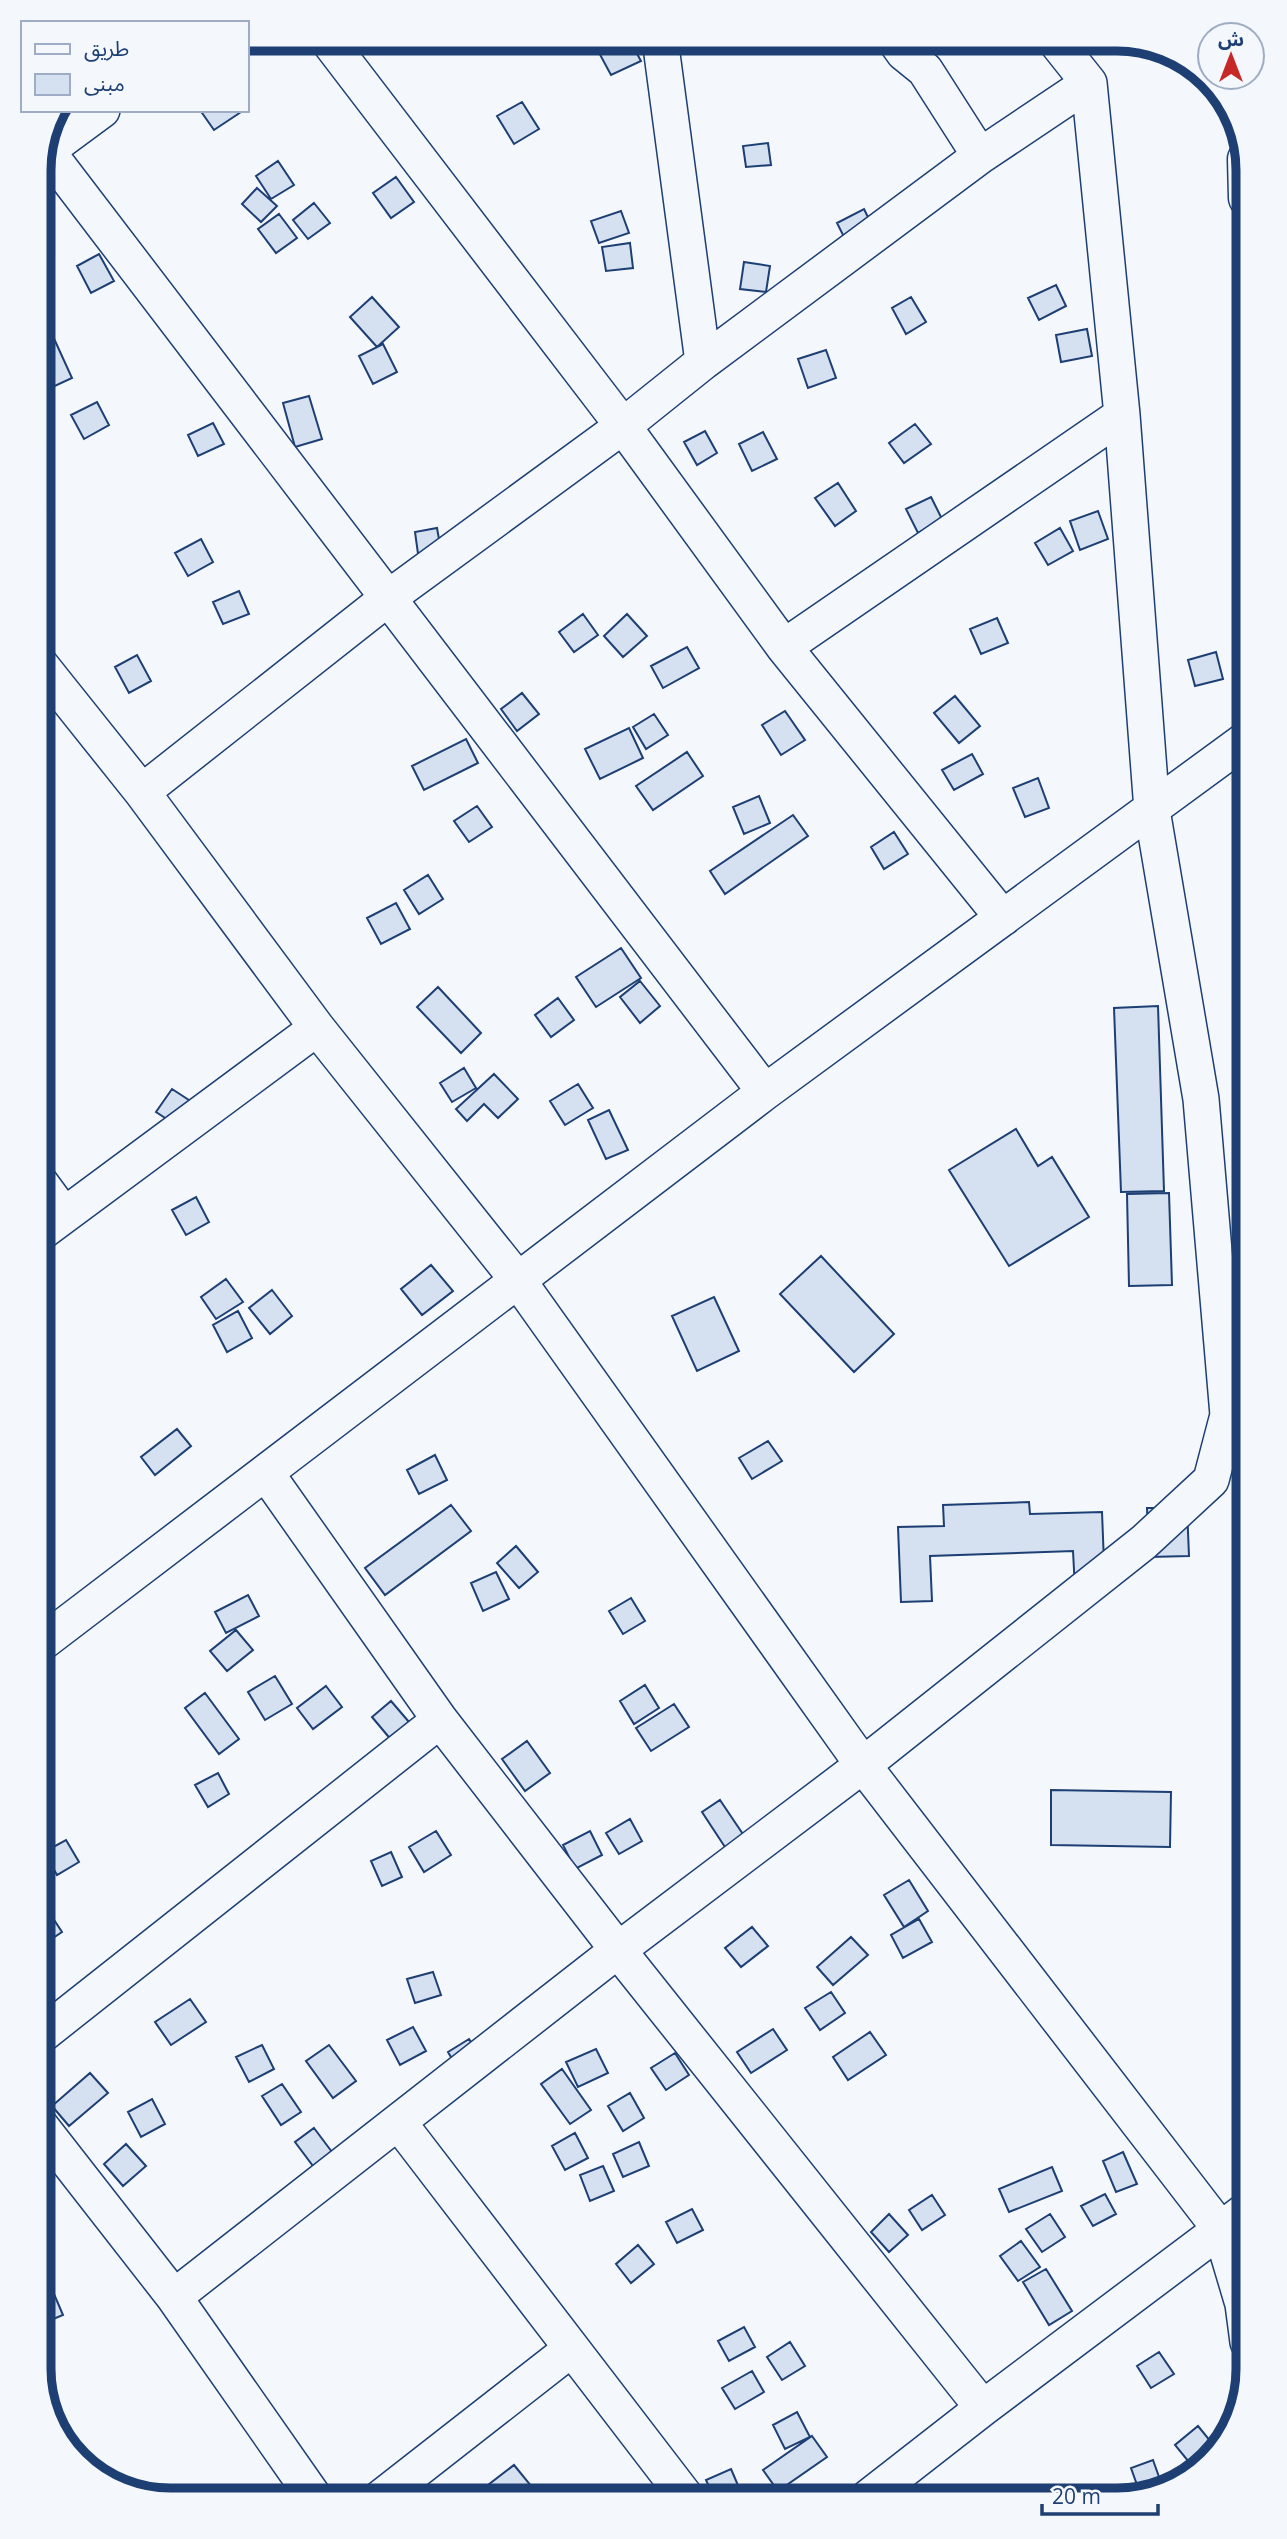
<svg xmlns="http://www.w3.org/2000/svg" width="1287" height="2539" viewBox="0 0 1287 2539" font-family="'Open Sans','Noto Sans Arabic',sans-serif">
	<style>
		.building { fill: #d5e0f0; stroke: #1d3f73; stroke-width: 2 }
		.lines { fill: none; stroke-linecap: round; stroke-linejoin: round }
		.minor-casing { stroke: #1d3f73; stroke-width: 38 }
		.trunk-casing { stroke: #1d3f73; stroke-width: 41 }
		.minor { stroke: #f4f7fb; stroke-width: 35 }
		.trunk { stroke: #f4f7fb; stroke-width: 38 }
		.rim { fill: none; stroke: #1d3f73; stroke-width: 9 }
	</style>
	<rect width="100%" height="100%" fill="#f4f7fb"/>
	<path class="building" d="M 619,39 L 629,39 L 641,61 L 611,75 L 597,49 Z
		M 522,102 L 539,129 L 514,144 L 497,116 Z
		M 200,110 L 244,110 L 214,130 Z
		M 768,143 L 771,165 L 746,167 L 743,146 Z
		M 278,161 L 294,185 L 271,199 L 256,176 Z
		M 396,177 L 414,202 L 391,218 L 373,193 Z
		M 257,188 L 277,206 L 261,222 L 242,204 Z
		M 314,203 L 330,223 L 308,239 L 293,220 Z
		M 864,209 L 877,236 L 850,249 L 837,223 Z
		M 621,211 L 629,233 L 599,243 L 591,221 Z
		M 279,214 L 297,238 L 276,253 L 258,229 Z
		M 630,243 L 633,268 L 606,271 L 602,247 Z
		M 99,254 L 114,281 L 91,293 L 77,266 Z
		M 744,262 L 770,266 L 766,292 L 740,289 Z
		M 1056,285 L 1066,306 L 1039,320 L 1028,298 Z
		M 372,297 L 399,327 L 377,347 L 350,317 Z
		M 911,297 L 926,322 L 906,334 L 892,308 Z
		M 1087,329 L 1092,356 L 1061,362 L 1056,335 Z
		M 51,332 L 72,378 L 44,391 L 39,379 L 39,337 Z
		M 383,344 L 397,372 L 373,384 L 359,356 Z
		M 826,350 L 836,378 L 808,388 L 798,359 Z
		M 309,396 L 322,439 L 295,447 L 283,403 Z
		M 97,402 L 109,425 L 84,439 L 71,415 Z
		M 213,423 L 224,444 L 198,456 L 188,435 Z
		M 915,424 L 931,444 L 904,463 L 889,443 Z
		M 705,431 L 717,453 L 697,465 L 684,442 Z
		M 763,432 L 777,459 L 752,471 L 739,444 Z
		M 838,483 L 856,511 L 835,526 L 815,498 Z
		M 931,497 L 943,521 L 918,533 L 906,509 Z
		M 1098,511 L 1108,539 L 1080,550 L 1070,521 Z
		M 437,528 L 442,556 L 419,561 L 415,532 Z
		M 1060,528 L 1073,551 L 1048,565 L 1035,543 Z
		M 201,539 L 213,562 L 188,576 L 175,553 Z
		M 239,591 L 249,614 L 223,624 L 213,602 Z
		M 583,614 L 598,635 L 574,652 L 559,632 Z
		M 627,614 L 647,636 L 623,657 L 604,636 Z
		M 997,618 L 1008,643 L 981,654 L 970,629 Z
		M 687,647 L 699,668 L 663,688 L 651,666 Z
		M 1216,652 L 1223,679 L 1195,686 L 1188,660 Z
		M 137,655 L 151,681 L 129,693 L 115,667 Z
		M 522,693 L 539,714 L 517,731 L 501,709 Z
		M 955,696 L 980,726 L 959,743 L 934,713 Z
		M 785,711 L 805,740 L 781,755 L 762,725 Z
		M 654,714 L 668,735 L 646,749 L 633,727 Z
		M 629,728 L 643,758 L 600,779 L 585,749 Z
		M 466,739 L 478,763 L 424,790 L 412,766 Z
		M 687,752 L 703,776 L 653,810 L 636,786 Z
		M 972,754 L 983,774 L 954,790 L 942,770 Z
		M 1038,778 L 1049,808 L 1025,817 L 1013,788 Z
		M 759,796 L 770,823 L 744,834 L 733,807 Z
		M 477,806 L 492,827 L 469,842 L 454,821 Z
		M 793,815 L 808,836 L 725,894 L 710,871 Z
		M 894,832 L 908,854 L 884,869 L 871,847 Z
		M 428,875 L 443,899 L 419,914 L 404,890 Z
		M 396,903 L 410,929 L 381,944 L 367,918 Z
		M 621,948 L 641,978 L 596,1007 L 576,977 Z
		M 640,981 L 660,1006 L 640,1023 L 620,997 Z
		M 438,987 L 481,1033 L 461,1053 L 417,1007 Z
		M 558,998 L 574,1020 L 551,1037 L 535,1015 Z
		M 1158,1006 L 1164,1191 L 1121,1192 L 1114,1008 Z
		M 464,1068 L 476,1088 L 452,1102 L 440,1083 Z
		M 494,1074 L 518,1099 L 498,1118 L 484,1104 L 467,1121 L 456,1109 Z
		M 578,1084 L 593,1108 L 565,1125 L 550,1101 Z
		M 172,1089 L 195,1104 L 179,1127 L 156,1112 Z
		M 609,1110 L 628,1150 L 606,1159 L 588,1120 Z
		M 1016,1129 L 1038,1166 L 1052,1157 L 1089,1217 L 1009,1266 L 949,1170 Z
		M 1169,1193 L 1172,1285 L 1129,1286 L 1127,1194 Z
		M 196,1197 L 209,1222 L 186,1235 L 172,1210 Z
		M 821,1256 L 894,1334 L 854,1372 L 780,1294 Z
		M 431,1265 L 453,1291 L 422,1315 L 401,1289 Z
		M 226,1279 L 243,1302 L 216,1319 L 201,1297 Z
		M 272,1290 L 292,1316 L 270,1334 L 249,1308 Z
		M 714,1297 L 739,1351 L 697,1371 L 672,1316 Z
		M 238,1311 L 252,1338 L 227,1352 L 213,1325 Z
		M 177,1429 L 191,1446 L 155,1475 L 141,1457 Z
		M 768,1441 L 782,1461 L 752,1479 L 739,1458 Z
		M 435,1455 L 447,1480 L 419,1494 L 407,1470 Z
		M 1029,1502 L 1030,1514 L 1102,1512 L 1105,1588 L 1075,1589 L 1073,1551 L 930,1556 L 932,1601 L 901,1602 L 898,1527 L 944,1526 L 943,1505 Z
		M 451,1505 L 471,1531 L 385,1595 L 365,1568 Z
		M 1147,1508 L 1187,1508 L 1189,1556 L 1149,1557 Z
		M 516,1546 L 538,1572 L 519,1588 L 497,1563 Z
		M 496,1572 L 509,1599 L 483,1611 L 471,1583 Z
		M 248,1595 L 259,1616 L 226,1633 L 215,1612 Z
		M 631,1598 L 645,1621 L 623,1634 L 609,1611 Z
		M 236,1630 L 253,1650 L 227,1671 L 210,1651 Z
		M 275,1676 L 292,1704 L 265,1720 L 248,1692 Z
		M 645,1685 L 659,1708 L 634,1724 L 620,1701 Z
		M 326,1686 L 342,1707 L 313,1729 L 297,1708 Z
		M 205,1693 L 239,1739 L 219,1754 L 185,1708 Z
		M 391,1701 L 427,1743 L 408,1760 L 372,1717 Z
		M 674,1704 L 689,1727 L 651,1751 L 636,1728 Z
		M 527,1741 L 550,1773 L 525,1791 L 502,1759 Z
		M 218,1773 L 229,1794 L 208,1807 L 195,1785 Z
		M 1051,1790 L 1171,1792 L 1170,1847 L 1051,1845 Z
		M 720,1800 L 759,1858 L 740,1870 L 702,1812 Z
		M 630,1819 L 642,1841 L 619,1854 L 606,1833 Z
		M 436,1831 L 451,1855 L 424,1872 L 409,1847 Z
		M 590,1831 L 602,1855 L 575,1869 L 563,1845 Z
		M 66,1840 L 79,1862 L 57,1875 L 44,1852 Z
		M 391,1852 L 402,1877 L 382,1886 L 371,1861 Z
		M 909,1880 L 928,1911 L 904,1927 L 884,1895 Z
		M 45,1906 L 62,1932 L 41,1946 L 39,1942 L 39,1910 Z
		M 919,1919 L 932,1942 L 903,1958 L 891,1935 Z
		M 752,1927 L 768,1946 L 741,1967 L 725,1948 Z
		M 851,1937 L 868,1955 L 833,1985 L 817,1967 Z
		M 433,1972 L 441,1995 L 415,2003 L 407,1979 Z
		M 831,1992 L 845,2013 L 820,2030 L 805,2008 Z
		M 190,1999 L 206,2022 L 171,2045 L 155,2022 Z
		M 413,2027 L 426,2051 L 400,2065 L 387,2040 Z
		M 773,2029 L 787,2050 L 751,2073 L 737,2052 Z
		M 870,2032 L 886,2055 L 848,2080 L 833,2057 Z
		M 469,2039 L 484,2063 L 462,2076 L 448,2052 Z
		M 262,2045 L 274,2069 L 249,2082 L 236,2057 Z
		M 329,2045 L 356,2081 L 333,2098 L 306,2061 Z
		M 596,2049 L 608,2073 L 578,2087 L 566,2062 Z
		M 675,2053 L 689,2075 L 666,2090 L 651,2068 Z
		M 562,2069 L 591,2110 L 570,2124 L 541,2084 Z
		M 90,2073 L 108,2093 L 69,2126 L 52,2106 Z
		M 282,2084 L 301,2112 L 281,2125 L 262,2096 Z
		M 630,2093 L 644,2118 L 623,2131 L 608,2106 Z
		M 152,2099 L 165,2124 L 141,2137 L 128,2112 Z
		M 314,2128 L 350,2176 L 319,2174 L 295,2142 Z
		M 575,2133 L 588,2158 L 565,2170 L 552,2146 Z
		M 639,2142 L 649,2166 L 623,2177 L 613,2154 Z
		M 126,2144 L 146,2166 L 123,2186 L 104,2164 Z
		M 1123,2152 L 1137,2184 L 1116,2192 L 1103,2161 Z
		M 603,2166 L 614,2191 L 590,2201 L 580,2175 Z
		M 1052,2167 L 1062,2191 L 1009,2212 L 999,2189 Z
		M 1105,2194 L 1116,2214 L 1093,2226 L 1081,2206 Z
		M 932,2195 L 945,2215 L 922,2230 L 909,2210 Z
		M 692,2209 L 703,2230 L 677,2243 L 666,2222 Z
		M 889,2214 L 908,2235 L 889,2252 L 871,2232 Z
		M 1050,2214 L 1065,2237 L 1042,2252 L 1026,2229 Z
		M 1021,2241 L 1040,2267 L 1018,2281 L 1000,2256 Z
		M 638,2245 L 654,2264 L 631,2283 L 616,2264 Z
		M 1046,2269 L 1072,2311 L 1049,2325 L 1023,2282 Z
		M 54,2294 L 63,2315 L 39,2325 L 39,2300 Z
		M 744,2327 L 755,2347 L 729,2361 L 718,2341 Z
		M 790,2342 L 805,2366 L 782,2380 L 767,2357 Z
		M 1159,2352 L 1174,2374 L 1151,2388 L 1137,2366 Z
		M 752,2371 L 764,2392 L 735,2409 L 722,2388 Z
		M 52,2401 L 67,2426 L 58,2431 L 48,2419 L 46,2405 Z
		M 797,2412 L 810,2437 L 785,2449 L 773,2425 Z
		M 1198,2426 L 1216,2448 L 1193,2467 L 1175,2445 Z
		M 812,2436 L 827,2457 L 778,2491 L 763,2470 Z
		M 1153,2460 L 1164,2491 L 1141,2496 L 1131,2468 Z
		M 514,2465 L 532,2487 L 514,2500 L 500,2500 L 488,2485 Z
		M 102,2468 L 115,2485 L 96,2478 L 93,2474 Z
		M 731,2469 L 740,2490 L 715,2500 L 706,2480 Z
		M 658,2482 L 667,2500 L 635,2500 L 633,2495 Z"/>
	<g class="lines">
		<g class="minor-casing">
			<path id="minor" d="M 327,39 L 623,426 L 784,647 L 1003,918
				M 660,39 L 703,362
				M 894,39 L 904,53 L 925,70 L 980,156
				M 47,151 L 765,1092
				M 41,155 L 102,110
				M 784,647 L 1122,415
				M 39,663 L 142,792 L 317,1028 L 517,1279 L 863,1765 L 1221,2230 L 1243,2304 L 1248,2342
				M 142,792 L 388,598 L 623,426 L 703,362 L 980,156 L 1089,83
				M 39,1181 L 64,1215
				M 39,1234 L 317,1028
				M 266,1473 L 440,1720 L 618,1950 L 983,2408
				M 39,1645 L 765,1092 L 1248,738
				M 39,2037 L 440,1720
				M 399,2123 L 688,2500
				M 39,2124 L 174,2297 L 316,2500
				M 174,2297 L 618,1950 L 863,1765 L 1144,1542 L 1211,1480 L 1228,1415 L 1201,1099 L 1152,810 L 1122,415 L 1089,83 L 1054,39
				M 378,2500 L 570,2350
				M 865,2500 L 983,2408 L 1248,2209"/>
		</g>
		<g class="trunk-casing">
			<path id="trunk" d="M 1247,159 L 1248,198"/>
		</g>
		<use href="#minor" class="minor"/>
		<use href="#trunk" class="trunk"/>
	</g>
	<path d="M0 0H1287V2539H0ZM170 51H1117A119 119 0 0 1 1236 170V2369A119 119 0 0 1 1117 2488H170A119 119 0 0 1 51 2369V170A119 119 0 0 1 170 51Z" fill="#f4f7fb" fill-rule="evenodd"/>
	<path class="rim" d="M170 51H1117A119 119 0 0 1 1236 170V2369A119 119 0 0 1 1117 2488H170A119 119 0 0 1 51 2369V170A119 119 0 0 1 170 51Z"/>
	<rect x="21" y="21" width="228" height="91" fill="#f4f7fb" stroke="#9eadc5" stroke-width="2"/>
	<rect x="35" y="44" width="35" height="10" fill="#f4f7fb" stroke="#9eadc5" stroke-width="2"/>
	<text x="84" y="56" font-size="21" fill="#1d3f73">طريق</text>
	<rect x="35" y="74" width="35" height="21" fill="#d5e0f0" stroke="#9eadc5" stroke-width="2"/>
	<text x="84" y="91" font-size="21" fill="#1d3f73">مبنى</text>
	<g transform="translate(1231 56)"><circle r="33" fill="#f4f7fb" stroke="#9eadc5" stroke-width="2"/>
	<path d="M0-5L12 26L0 18L-12 26Z" fill="#c62828"/>
	<text y="-10" font-size="19" font-weight="bold" text-anchor="middle" fill="#1d3f73">ش</text>
	</g>
	<path d="M1042 2504v10h116v-10" fill="none" stroke="#1d3f73" stroke-width="3.5"/>
	<text x="1052" y="2504" font-size="21" fill="#1d3f73" stroke="#f4f7fb" stroke-width="5" paint-order="stroke">20 m</text>
</svg>
